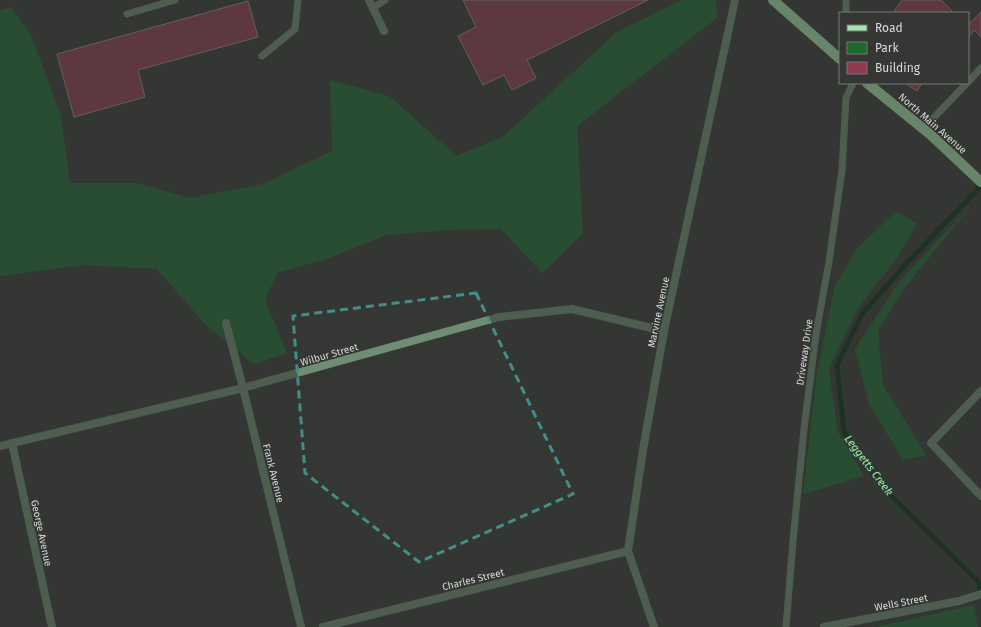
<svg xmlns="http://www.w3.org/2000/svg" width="981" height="627" viewBox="0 0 981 627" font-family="'Fira Sans',sans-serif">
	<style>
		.green { fill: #1c682f }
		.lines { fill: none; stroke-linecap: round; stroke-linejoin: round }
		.stream { stroke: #042d0e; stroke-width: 5 }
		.building { fill: #903a50; stroke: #969191 }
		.lane { stroke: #6f8d72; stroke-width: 7 }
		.street { stroke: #6f8d72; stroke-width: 8 }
		.primary { stroke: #a5e5ad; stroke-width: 10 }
		.marked { fill: none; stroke: #428f89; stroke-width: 3; stroke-dasharray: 8 5; stroke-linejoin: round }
		.labels { text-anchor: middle; stroke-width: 3; stroke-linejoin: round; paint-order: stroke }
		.street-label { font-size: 10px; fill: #d9dbd9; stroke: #343734 }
		.water-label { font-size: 11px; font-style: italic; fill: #91f4a0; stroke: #343734 }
	</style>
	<rect width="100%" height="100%" fill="#343734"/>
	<path class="green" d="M 682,0 L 715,0 L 718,17 L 577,126 L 583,234 L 542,273 L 501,229 L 449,230 L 386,235 L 329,258 L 277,273 L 265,300 L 287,353 L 254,364 L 204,323 L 157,269 L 85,265 L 0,276 L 0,10 L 11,7 L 31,35 L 61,116 L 70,183 L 136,183 L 190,198 L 263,184 L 332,151 L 330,80 L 389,96 L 457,156 L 504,136 L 617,32 Z
		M 972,204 L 902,291 L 878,331 L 883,385 L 926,455 L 903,460 L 869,404 L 855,349 L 900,281 Z
		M 896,211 L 917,224 L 896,259 L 858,308 L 829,368 L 837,430 L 864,476 L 803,494 L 817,372 L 835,286 L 857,249 Z
		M 974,605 L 978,627 L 876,627 Z"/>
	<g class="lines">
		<path class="stream" d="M 981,186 L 902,268 L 862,314 L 837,365 L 844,432 L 884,489 L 978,581 L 981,592"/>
	</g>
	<path class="building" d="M 463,0 L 648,0 L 527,60 L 536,78 L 512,90 L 504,75 L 483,85 L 458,36 L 476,27 Z
		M 902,0 L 941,0 L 954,13 L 893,13 Z
		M 248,1 L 258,37 L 138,70 L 145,97 L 74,117 L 57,54 Z
		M 981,12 L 981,37 L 974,30 L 968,38 L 968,25 Z
		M 905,83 L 922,83 L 917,91 Z"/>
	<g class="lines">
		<path class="lane" d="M 846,0 L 846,13
			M 373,8 L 385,0
			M 127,14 L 175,0
			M 262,56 L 295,29 L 298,0
			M 968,82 L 981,68
			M 923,129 L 967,83
			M 786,627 L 793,541 L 804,429 L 816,334 L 829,262 L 842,170 L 846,98 L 853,83"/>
		<path class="street" d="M 369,0 L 384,31
			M 226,323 L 243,388 L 301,627
			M 981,391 L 931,443 L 981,496
			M 12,443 L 52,627
			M 0,446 L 243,388 L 499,317 L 572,309 L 664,331
			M 323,627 L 628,551
			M 654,627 L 628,551 L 643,450 L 664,331 L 735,0
			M 824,627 L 959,601 L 981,594"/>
		<path class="primary" d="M 773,0 L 840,59
			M 867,83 L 931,135 L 981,182"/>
	</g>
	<path d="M0 0H981V627H0ZM 476,293 L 573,494 L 419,562 L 305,473 L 293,316 Z" fill="#343734" fill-opacity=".55" fill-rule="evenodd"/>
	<path class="marked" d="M 476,293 L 573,494 L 419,562 L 305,473 L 293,316 Z"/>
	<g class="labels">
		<g class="street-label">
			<text transform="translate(933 123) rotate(41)" y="4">North Main Avenue</text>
			<text transform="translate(658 312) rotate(-78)" y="4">Marvine Avenue</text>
			<text transform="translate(804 352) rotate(-82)" y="4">Driveway Drive</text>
			<text transform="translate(329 354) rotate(-16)" y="4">Wilbur Street</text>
			<text transform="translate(274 473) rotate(76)" y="4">Frank Avenue</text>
			<text transform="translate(42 533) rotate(78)" y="4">George Avenue</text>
			<text transform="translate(473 579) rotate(-14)" y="4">Charles Street</text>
			<text transform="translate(901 602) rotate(-11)" y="4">Wells Street</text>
		</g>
		<g class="water-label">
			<text transform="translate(869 465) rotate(53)" y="4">Leggetts Creek</text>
		</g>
	</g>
	<rect x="839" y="12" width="130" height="72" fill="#343734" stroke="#767976"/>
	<rect x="847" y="25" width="20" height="6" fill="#a5e5ad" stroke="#767976"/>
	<text x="875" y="32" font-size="12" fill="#d9dbd9">Road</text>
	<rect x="847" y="42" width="20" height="12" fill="#1c682f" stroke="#767976"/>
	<text x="875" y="52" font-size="12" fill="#d9dbd9">Park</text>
	<rect x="847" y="62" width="20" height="12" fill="#903a50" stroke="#767976"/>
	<text x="875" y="72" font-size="12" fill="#d9dbd9">Building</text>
</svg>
